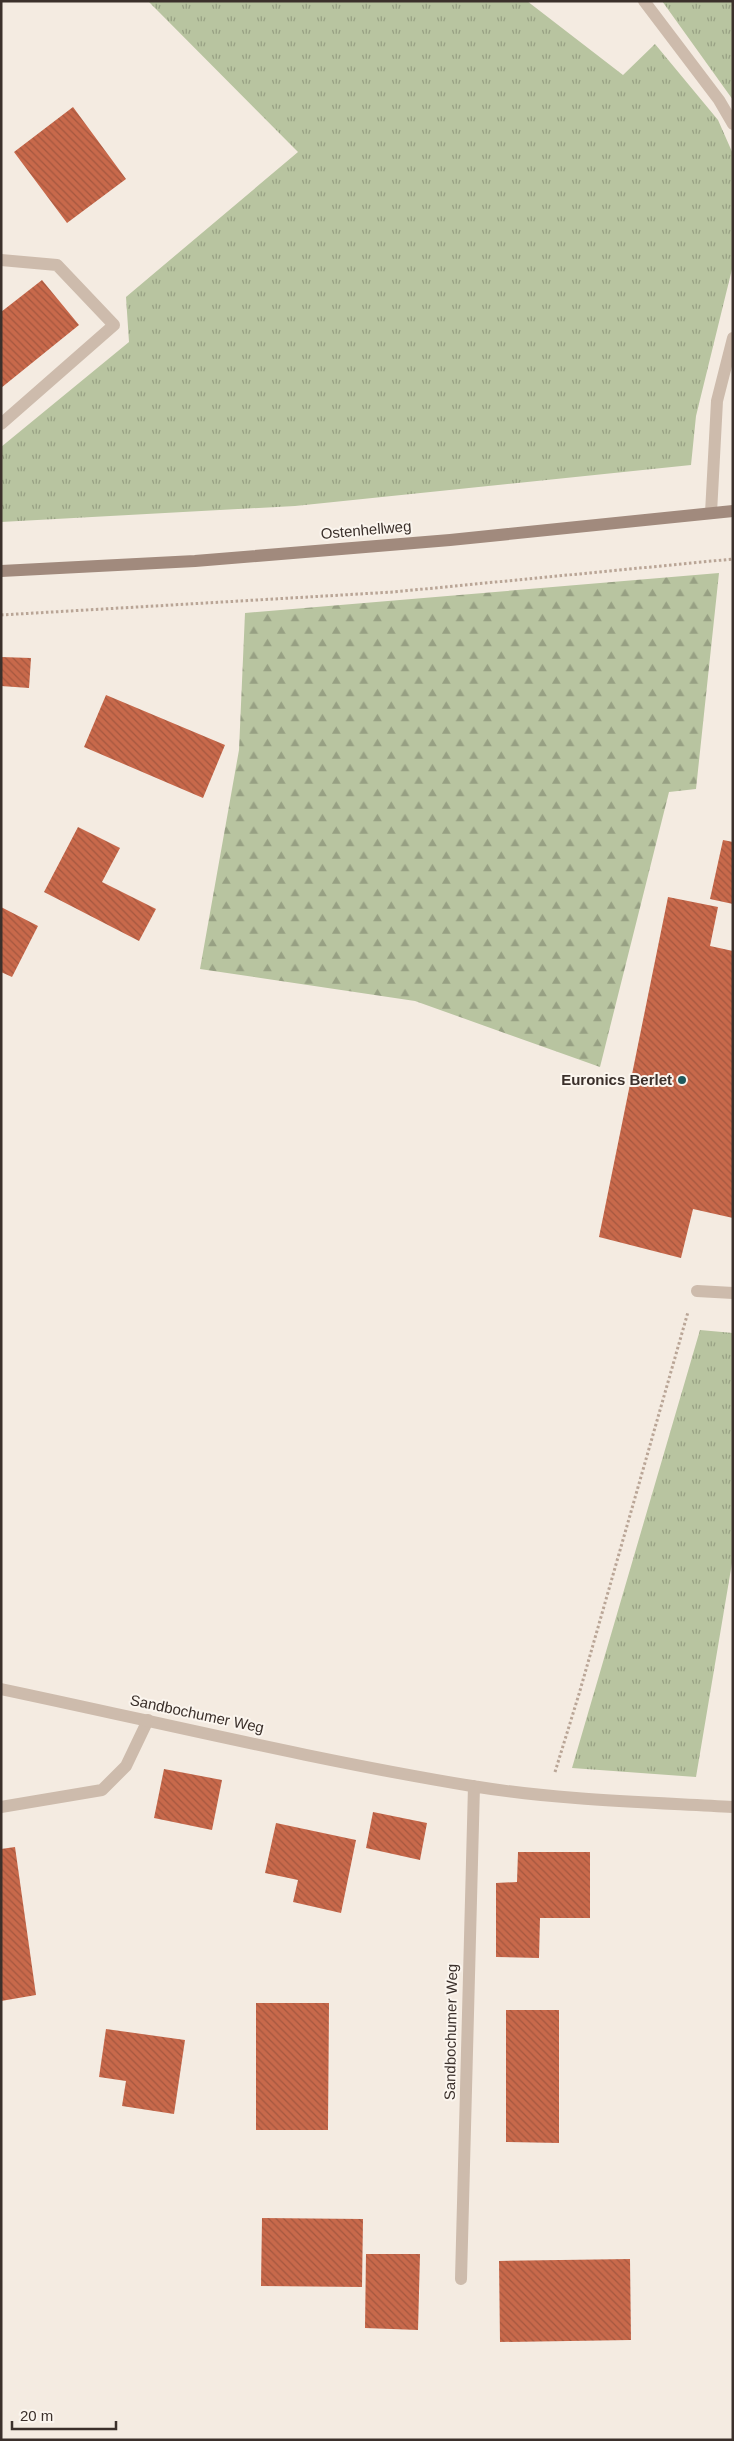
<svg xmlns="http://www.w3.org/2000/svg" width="734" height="2441" viewBox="0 0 734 2441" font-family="Helvetica,sans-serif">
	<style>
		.grass { fill: url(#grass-tufts) }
		.forest { fill: url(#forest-firs) }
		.building { fill: url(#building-back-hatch) }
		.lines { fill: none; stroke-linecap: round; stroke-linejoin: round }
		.path { stroke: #b9a596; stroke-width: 3; stroke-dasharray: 2.5 2.5; stroke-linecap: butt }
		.service { stroke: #cdbbac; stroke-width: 12 }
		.minor { stroke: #cdbbac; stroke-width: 12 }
		.secondary { stroke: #a18a7d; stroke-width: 12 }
		.poi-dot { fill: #1f5a5e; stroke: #fbf5ee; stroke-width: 2 }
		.labels { text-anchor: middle; stroke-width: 4; stroke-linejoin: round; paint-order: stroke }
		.street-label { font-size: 15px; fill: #3b302b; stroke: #fbf5ee }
		.poi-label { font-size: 15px; font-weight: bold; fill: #3b302b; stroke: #fbf5ee; text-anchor: end }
	</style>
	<defs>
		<pattern id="grass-tufts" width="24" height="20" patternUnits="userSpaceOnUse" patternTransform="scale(1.25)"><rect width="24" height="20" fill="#b8c4a0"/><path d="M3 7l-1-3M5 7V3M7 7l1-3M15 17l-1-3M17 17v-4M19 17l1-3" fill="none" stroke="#97a083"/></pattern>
		<pattern id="forest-firs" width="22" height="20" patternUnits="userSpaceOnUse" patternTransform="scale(1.25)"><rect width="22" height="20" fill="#b8c4a0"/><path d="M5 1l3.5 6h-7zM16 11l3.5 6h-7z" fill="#97a083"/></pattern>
		<pattern id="building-back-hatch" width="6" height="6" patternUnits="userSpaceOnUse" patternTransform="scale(1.25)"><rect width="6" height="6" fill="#c8694b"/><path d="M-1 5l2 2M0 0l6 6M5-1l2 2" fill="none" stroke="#a4573f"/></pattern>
	</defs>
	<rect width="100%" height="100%" fill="#f4ebe1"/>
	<path class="grass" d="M 148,1 L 527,1 L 623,75 L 655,44 L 718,120 L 733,154 L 733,265 L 696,416 L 691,465 L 295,506 L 1,522 L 1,447 L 129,342 L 126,297 L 298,152 Z
		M 662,1 L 733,1 L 733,100 Z
		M 700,1330 L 733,1333 L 733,1557 L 696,1777 L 572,1768 Z"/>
	<path class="forest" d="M 719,573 L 696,789 L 669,792 L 600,1067 L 415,1001 L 200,969 L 239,750 L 245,613 Z"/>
	<path class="building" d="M 73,107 L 126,179 L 67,223 L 14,152 Z
		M 42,280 L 79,325 L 1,388 L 1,312 Z
		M 1,657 L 31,658 L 29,688 L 1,686 Z
		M 106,695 L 225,745 L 203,798 L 84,747 Z
		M 78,827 L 120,848 L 102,882 L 156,909 L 139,941 L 44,892 Z
		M 723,840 L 733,842 L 733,904 L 710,899 Z
		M 668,897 L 718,907 L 710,946 L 733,951 L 733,1218 L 693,1209 L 681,1258 L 599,1237 Z
		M 1,907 L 38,926 L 12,977 L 1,972 Z
		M 164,1769 L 222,1780 L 212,1830 L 154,1818 Z
		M 373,1812 L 427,1823 L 420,1860 L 366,1848 Z
		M 276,1823 L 356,1840 L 341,1913 L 293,1902 L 298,1880 L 265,1873 Z
		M 15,1847 L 36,1995 L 1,2001 L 1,1849 Z
		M 518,1852 L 590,1852 L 590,1918 L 540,1918 L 539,1958 L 496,1957 L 496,1883 L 517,1882 Z
		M 256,2003 L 329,2003 L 328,2130 L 256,2130 Z
		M 506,2010 L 559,2010 L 559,2143 L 506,2142 Z
		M 106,2029 L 185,2040 L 174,2114 L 122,2106 L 126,2081 L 99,2077 Z
		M 262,2218 L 363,2219 L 362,2287 L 261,2286 Z
		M 366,2254 L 420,2254 L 418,2330 L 365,2328 Z
		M 630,2259 L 631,2340 L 500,2342 L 499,2261 Z"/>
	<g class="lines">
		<path class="path" d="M 1,615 L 393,592 L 733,559
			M 555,1772 L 579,1694 L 688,1312"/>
		<path class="service" d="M 644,1 L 719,100 L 733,124
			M 1,260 L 57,265 L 114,325 L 1,424
			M 711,513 L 717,401 L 733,338
			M 697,1291 L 733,1293
			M 1,1807 L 102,1790 L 126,1766 L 148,1720"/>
		<path class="minor" d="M 1,1689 C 158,1722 314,1760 472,1786 C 558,1800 646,1802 733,1807
			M 461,2279 L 474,1786"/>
		<path class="secondary" d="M 1,571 L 195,561 L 450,540 L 733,511"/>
	</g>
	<circle class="poi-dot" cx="682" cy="1080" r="5"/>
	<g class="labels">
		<g class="street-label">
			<text transform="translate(366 530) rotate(-5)" y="5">Ostenhellweg</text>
			<text transform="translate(197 1714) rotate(12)" y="5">Sandbochumer Weg</text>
			<text transform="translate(451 2032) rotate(-89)" y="5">Sandbochumer Weg</text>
		</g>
		<g class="poi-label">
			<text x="672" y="1085">Euronics Berlet</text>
		</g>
	</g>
	<rect width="734" height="2441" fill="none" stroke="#3b302b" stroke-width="5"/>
	<path d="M12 2421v8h104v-8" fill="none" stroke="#3b302b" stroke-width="2.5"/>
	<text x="20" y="2421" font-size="15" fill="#3b302b" stroke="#fbf5ee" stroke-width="4" paint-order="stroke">20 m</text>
</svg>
